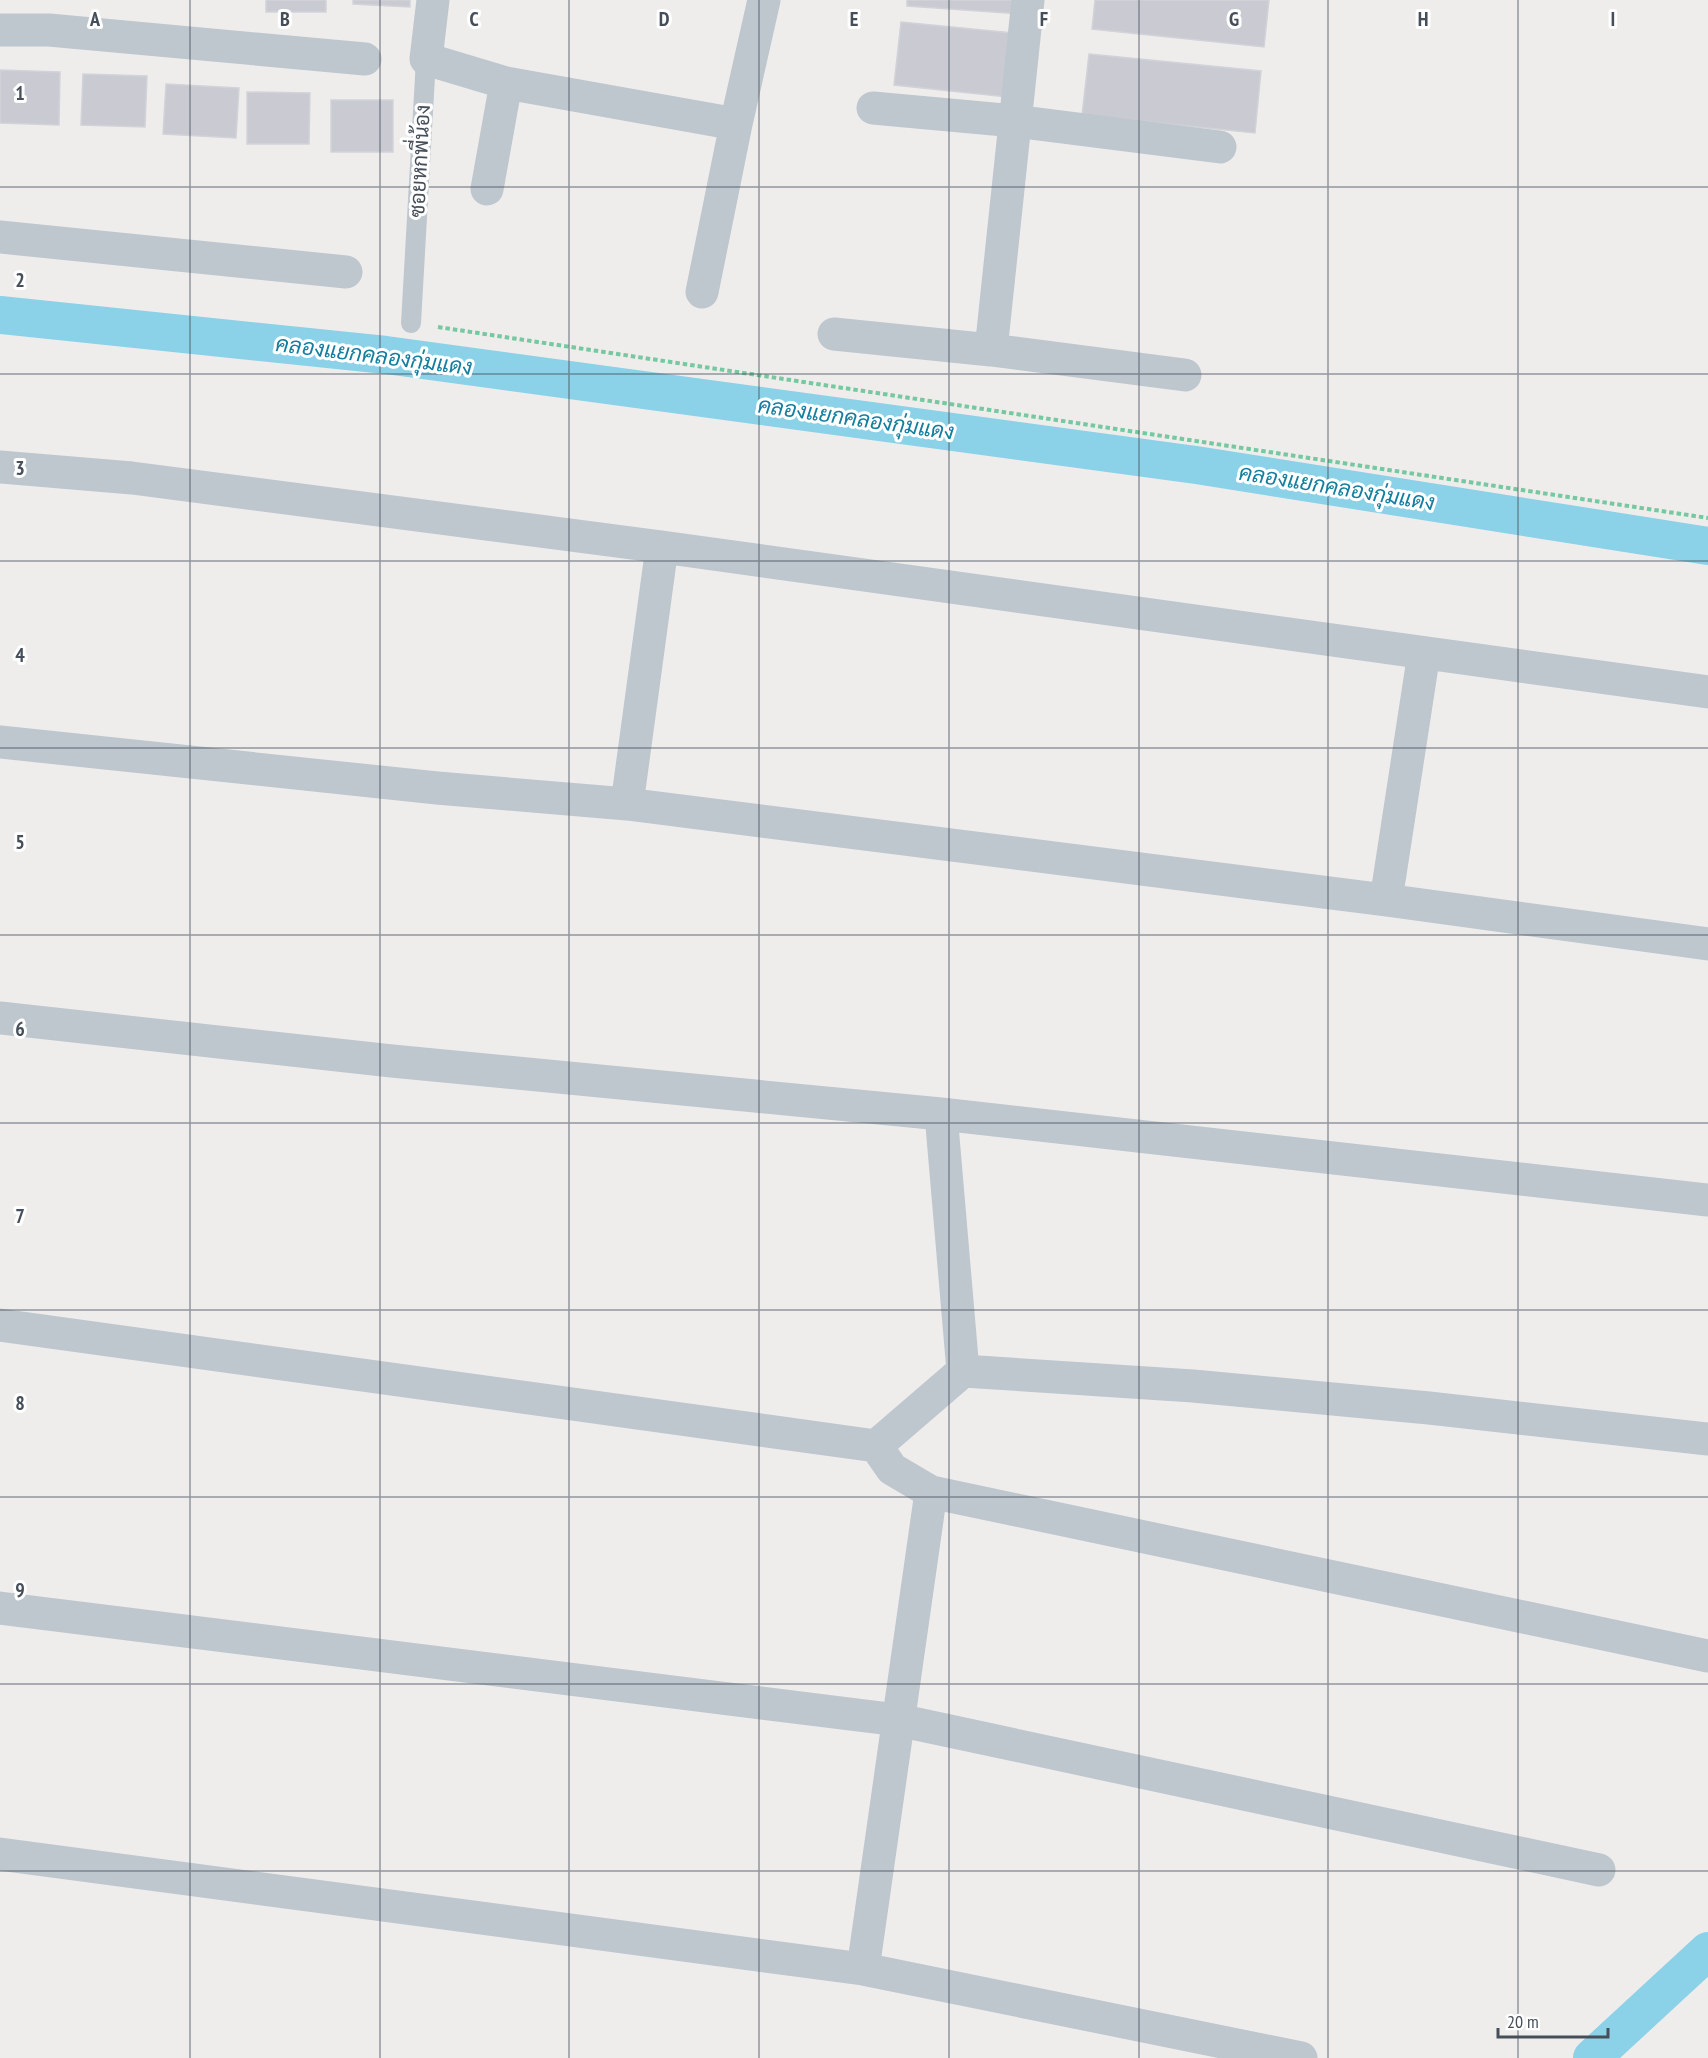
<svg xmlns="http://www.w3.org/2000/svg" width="1708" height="2058" viewBox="0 0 1708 2058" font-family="'PT Sans Narrow',Sarabun,sans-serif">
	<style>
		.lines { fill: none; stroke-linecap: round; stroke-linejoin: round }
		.canal { stroke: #8bd1e7; stroke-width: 38 }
		.building { fill: #cacbd2; stroke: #d1d3d8; stroke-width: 1.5 }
		.path { stroke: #76c8a1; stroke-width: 4; stroke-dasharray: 4.5 3; stroke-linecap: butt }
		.service { stroke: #bec7ce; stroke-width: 20 }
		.minor { stroke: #bec7ce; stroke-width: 33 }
		.grid { fill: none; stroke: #464f59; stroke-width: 1.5; stroke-opacity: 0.55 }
		.labels { text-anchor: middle; stroke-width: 6; stroke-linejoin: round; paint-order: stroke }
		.street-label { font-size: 21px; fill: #464f59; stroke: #fff }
		.water-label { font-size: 22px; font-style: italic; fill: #137e9f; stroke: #fff }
		.grid-label { font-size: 20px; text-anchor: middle; font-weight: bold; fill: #464f59; stroke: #fff; stroke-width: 6; stroke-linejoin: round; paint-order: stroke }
	</style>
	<rect width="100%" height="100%" fill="#efedec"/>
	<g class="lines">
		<path class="canal" d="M 0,315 L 386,355 L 1196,465 L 1708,546
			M 1592,2058 L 1708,1951"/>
	</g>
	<path class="building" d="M 266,0 L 326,0 L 326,12 L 266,12 Z
		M 353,0 L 410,0 L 410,7 L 353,4 Z
		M 907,0 L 1021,0 L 1020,14 L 907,6 Z
		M 1095,0 L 1269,0 L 1264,47 L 1092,29 Z
		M 901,22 L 1013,33 L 1007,97 L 894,85 Z
		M 1089,54 L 1261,71 L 1255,133 L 1082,115 Z
		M 0,70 L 60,72 L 59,125 L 0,123 Z
		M 83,74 L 147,76 L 145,127 L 81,125 Z
		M 166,84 L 239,88 L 236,138 L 163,134 Z
		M 247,92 L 310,93 L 309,144 L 247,144 Z
		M 331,100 L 393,100 L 393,152 L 331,152 Z"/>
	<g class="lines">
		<path class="path" d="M 438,327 L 1708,518"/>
		<path class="service" d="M 411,323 L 426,59"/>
		<path class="minor" d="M 433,0 L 426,59 L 506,83 L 736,124
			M 0,30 L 49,30 L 365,59
			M 873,108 L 1015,121 L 1220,147
			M 487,189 L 506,83
			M 0,237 L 346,272
			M 702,292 L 736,124 L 764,0
			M 834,334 L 991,350 L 1185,375
			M 991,350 L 1028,0
			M 0,467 L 132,478 L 662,547 L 1708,692
			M 0,742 L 437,788 L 627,804 L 1386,900 L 1708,944
			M 627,804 L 662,547
			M 1386,900 L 1424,653
			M 0,1018 L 392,1061 L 941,1114 L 1708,1200
			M 941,1114 L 963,1371
			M 0,1325 L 876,1446 L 963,1371 L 1193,1386 L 1429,1408 L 1708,1439
			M 876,1446 L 892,1469 L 931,1492 L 1708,1656
			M 0,1608 L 898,1720 L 1599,1870
			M 0,1854 L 863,1969 L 1301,2058
			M 863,1969 L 931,1492"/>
	</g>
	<path class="grid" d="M 190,0 L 190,2058M 380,0 L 380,2058M 569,0 L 569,2058M 759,0 L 759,2058M 949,0 L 949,2058M 1139,0 L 1139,2058M 1328,0 L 1328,2058M 1518,0 L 1518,2058M 0,187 L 1708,187M 0,374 L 1708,374M 0,561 L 1708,561M 0,748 L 1708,748M 0,935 L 1708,935M 0,1123 L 1708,1123M 0,1310 L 1708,1310M 0,1497 L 1708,1497M 0,1684 L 1708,1684M 0,1871 L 1708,1871"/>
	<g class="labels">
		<g class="street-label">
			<text transform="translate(420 161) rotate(-87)" y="7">ซอยหกพี่น้อง</text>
		</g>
		<g class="water-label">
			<text transform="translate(374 355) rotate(7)" y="8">คลองแยกคลองกุ่มแดง</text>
			<text transform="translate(856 418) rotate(8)" y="8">คลองแยกคลองกุ่มแดง</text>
			<text transform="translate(1337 487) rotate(9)" y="8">คลองแยกคลองกุ่มแดง</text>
		</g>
	</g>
	<g class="grid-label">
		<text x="95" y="26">A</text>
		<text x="285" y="26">B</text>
		<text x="474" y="26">C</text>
		<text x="664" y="26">D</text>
		<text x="854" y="26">E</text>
		<text x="1044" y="26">F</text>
		<text x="1234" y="26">G</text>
		<text x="1423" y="26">H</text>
		<text x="1613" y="26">I</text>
		<text x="20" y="100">1</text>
		<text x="20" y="287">2</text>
		<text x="20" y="475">3</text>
		<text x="20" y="662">4</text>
		<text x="20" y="849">5</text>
		<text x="20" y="1036">6</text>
		<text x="20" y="1223">7</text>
		<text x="20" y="1410">8</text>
		<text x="20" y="1597">9</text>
	</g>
	<path d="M1498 2028v9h110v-9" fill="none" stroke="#464f59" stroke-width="3"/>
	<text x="1507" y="2028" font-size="18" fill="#464f59" stroke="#ffffff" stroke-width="4.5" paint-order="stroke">20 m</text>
</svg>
